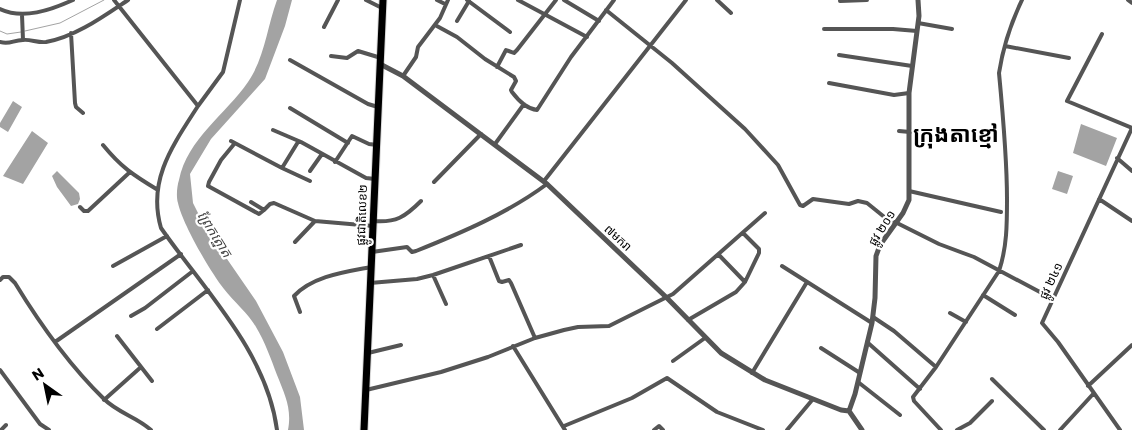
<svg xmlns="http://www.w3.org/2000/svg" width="1132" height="430" viewBox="0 0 1132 430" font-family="Poppins,'Noto Sans Khmer',sans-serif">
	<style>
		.water { fill: #a3a3a3 }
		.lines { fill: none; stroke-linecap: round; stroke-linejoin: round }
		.stream { stroke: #a3a3a3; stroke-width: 1 }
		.trunk-casing { stroke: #dbdbdb; stroke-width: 9 }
		.minor { stroke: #555; stroke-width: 4 }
		.tertiary { stroke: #555; stroke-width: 5 }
		.trunk { stroke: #000; stroke-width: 7 }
		.labels { text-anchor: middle; stroke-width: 4.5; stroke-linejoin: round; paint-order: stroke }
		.street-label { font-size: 12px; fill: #000; stroke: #fff }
		.water-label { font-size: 14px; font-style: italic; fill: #444; stroke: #fff }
		.town-label { font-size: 22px; font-weight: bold; fill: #000; stroke: #fff }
	</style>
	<rect width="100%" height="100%" fill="#fff"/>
	<path class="water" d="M 277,0 L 292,0 L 285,26 L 265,79 L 211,139 L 190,174 L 193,203 L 205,227 L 256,301 L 283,352 L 300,397 L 304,430 L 288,430 C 292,409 285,395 277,375 C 271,359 265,342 256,327 C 248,313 234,302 224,289 C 211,273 182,223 178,203 C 176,197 177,186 179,180 C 187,139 226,114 248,82 C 265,57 267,27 277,0 Z
		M 13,101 L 22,107 L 8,132 L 0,127 L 0,123 Z
		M 1081,124 L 1117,138 L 1106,166 L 1073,153 Z
		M 32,131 L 48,143 L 23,184 L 3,176 Z
		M 57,171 L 79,193 L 80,199 L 78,204 L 71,206 L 57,187 L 52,176 Z
		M 1058,171 L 1073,176 L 1067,194 L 1052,189 Z"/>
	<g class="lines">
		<path class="stream" d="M 0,31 L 7,34 L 21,32
			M 25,31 L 60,23 L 104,0"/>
		<g class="trunk-casing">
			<path id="trunk" d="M 364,430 L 383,0"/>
		</g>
		<path class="minor" d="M 114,0 L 198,106 C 173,145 147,180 161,228 C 204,290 267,352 277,430
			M 366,0 L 382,8
			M 437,0 L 445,4
			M 467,0 L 510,32
			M 518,0 L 587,37
			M 564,0 L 599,21
			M 717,0 L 731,13
			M 1128,0 L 1132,3
			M 840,1 L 867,0
			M 0,9 C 23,20 51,10 73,0
			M 606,10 L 672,63 L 745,129 L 778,165 L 800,205 L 803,206 L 813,199 L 849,204 L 858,201 L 867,203 L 893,224
			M 22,15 L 23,40
			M 457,21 L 469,1
			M 918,23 L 952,29
			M 435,25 L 457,37 L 485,59 L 514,77 L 516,81 L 511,90 L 512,92 C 518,100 527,109 537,110 L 571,57 L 614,0
			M 324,27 L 338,0
			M 824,29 L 893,29 L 917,31
			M 71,33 L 75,103 L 76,107 L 83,113
			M 1102,34 L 1067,101 L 1132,128
			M 0,42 C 10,45 13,40 23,40 C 30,39 38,43 46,42 C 75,37 104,16 128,0
			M 1005,46 L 1069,58
			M 839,55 L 912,66
			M 331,56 L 347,58 L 358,51 L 381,58
			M 290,60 L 368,104 L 378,107
			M 497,67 L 506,50 L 514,53 L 517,50 L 556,0
			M 403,76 L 416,57 L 418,47 L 440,18 L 448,0
			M 829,83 L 894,95 L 909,93
			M 198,106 L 223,72 L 240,0
			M 290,108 L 348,143
			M 273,130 L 301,142
			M 899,131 L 910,132
			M 231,141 L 282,168 L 298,142 L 301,142 L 366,178 L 375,179
			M 235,143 L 221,160 L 209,182 L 208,186 L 259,214 L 264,210
			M 495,144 L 524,104
			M 103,145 C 121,167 133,175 158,190
			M 1117,158 L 1132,171
			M 335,162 L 352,136 L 369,144 L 377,145
			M 282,168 L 310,181
			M 310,171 L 322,154
			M 544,181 L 686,0
			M 434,182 L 481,134
			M 909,191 L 1001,212
			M 1099,199 L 1132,221
			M 251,202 L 264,210 L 270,204 L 274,203 L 315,221 L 373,226
			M 80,207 L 84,211 L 88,211 L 130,172
			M 373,221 C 396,223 405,217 421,201
			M 895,222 L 939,244 L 974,257 L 1053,299
			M 743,233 L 759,249 L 759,253 L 745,282
			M 295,242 L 315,221
			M 372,252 L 407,247 L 412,252 L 416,251 C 461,233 508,213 547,184
			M 489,256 L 499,281 L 502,282 L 509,280 L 511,283 L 535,338
			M 113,266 L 167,236
			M 782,266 L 872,323
			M 433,275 L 446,304
			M 0,280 L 3,277 L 9,277 L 15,283 C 40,324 69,365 104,399 C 118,413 137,417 151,430
			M 370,283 L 417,279 L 433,275 L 521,245
			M 983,295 L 1015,315
			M 300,312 L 294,296 C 313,276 345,272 371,267
			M 950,313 L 966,322
			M 131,316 L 145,308 L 193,271
			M 873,317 L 894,331 L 936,367
			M 688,320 L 736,292 L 745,282 L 719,255
			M 157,329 L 208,290
			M 117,336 L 152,381
			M 55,342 L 181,254
			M 867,342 L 920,389
			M 513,346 L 565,430
			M 821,348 L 860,373
			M 368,353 L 401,345
			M 673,361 L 705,338
			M 0,370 L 40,424 L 49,430
			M 752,373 L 807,282
			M 992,379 L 1044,430
			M 858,382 L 900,415
			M 1088,386 L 1132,345
			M 366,390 L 441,372 L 488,357 L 535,338 L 564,330 L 578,327 L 609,326 L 673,294 L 765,213
			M 104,400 L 141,367
			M 564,426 L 632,398 L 667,378 L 717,412 L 763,430
			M 1,430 L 6,425
			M 654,430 L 659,426 L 663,430
			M 787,430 L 813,399
			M 941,430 L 914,401 L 913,397 L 936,367 L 999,271 C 1007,247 1007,224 1007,199 C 1007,157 1003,115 999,73 C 1003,47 1011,23 1022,0
			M 957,430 L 970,423 L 992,401
			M 1060,430 L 1094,393
			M 1120,430 L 1058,342 L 1042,323 L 1132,128"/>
		<path class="tertiary" d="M 380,64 L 403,76 L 547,184 L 667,298 L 721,353 L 765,380 L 841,410 L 849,411
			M 862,430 L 849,411 L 855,394 L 872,323 L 875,298 L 876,256 L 880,245 L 903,213 L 909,200 L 909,93 L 919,16 L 918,0"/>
		<use href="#trunk" class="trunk"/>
	</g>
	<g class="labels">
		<g class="street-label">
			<text transform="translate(362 215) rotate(-88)" y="4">ផ្លូវជាតិលេខ២</text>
			<text transform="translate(882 228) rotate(-58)" y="4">ផ្លូវ ២០១</text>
			<text transform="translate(618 238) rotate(43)" y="4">៧មករា</text>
			<text transform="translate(1051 281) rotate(-65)" y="4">ផ្លូវ ២៤១</text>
		</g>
		<g class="water-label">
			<text transform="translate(215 234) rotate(58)" y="5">ព្រែកត្នោត</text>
		</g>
		<g class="town-label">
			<text x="956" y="142">ក្រុងតាខ្មៅ</text>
		</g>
	</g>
	<g transform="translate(45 385) rotate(327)" stroke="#ffffff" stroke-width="4" paint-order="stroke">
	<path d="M0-4L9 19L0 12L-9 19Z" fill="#000000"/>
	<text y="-8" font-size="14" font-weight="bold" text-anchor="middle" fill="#000000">N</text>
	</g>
</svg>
